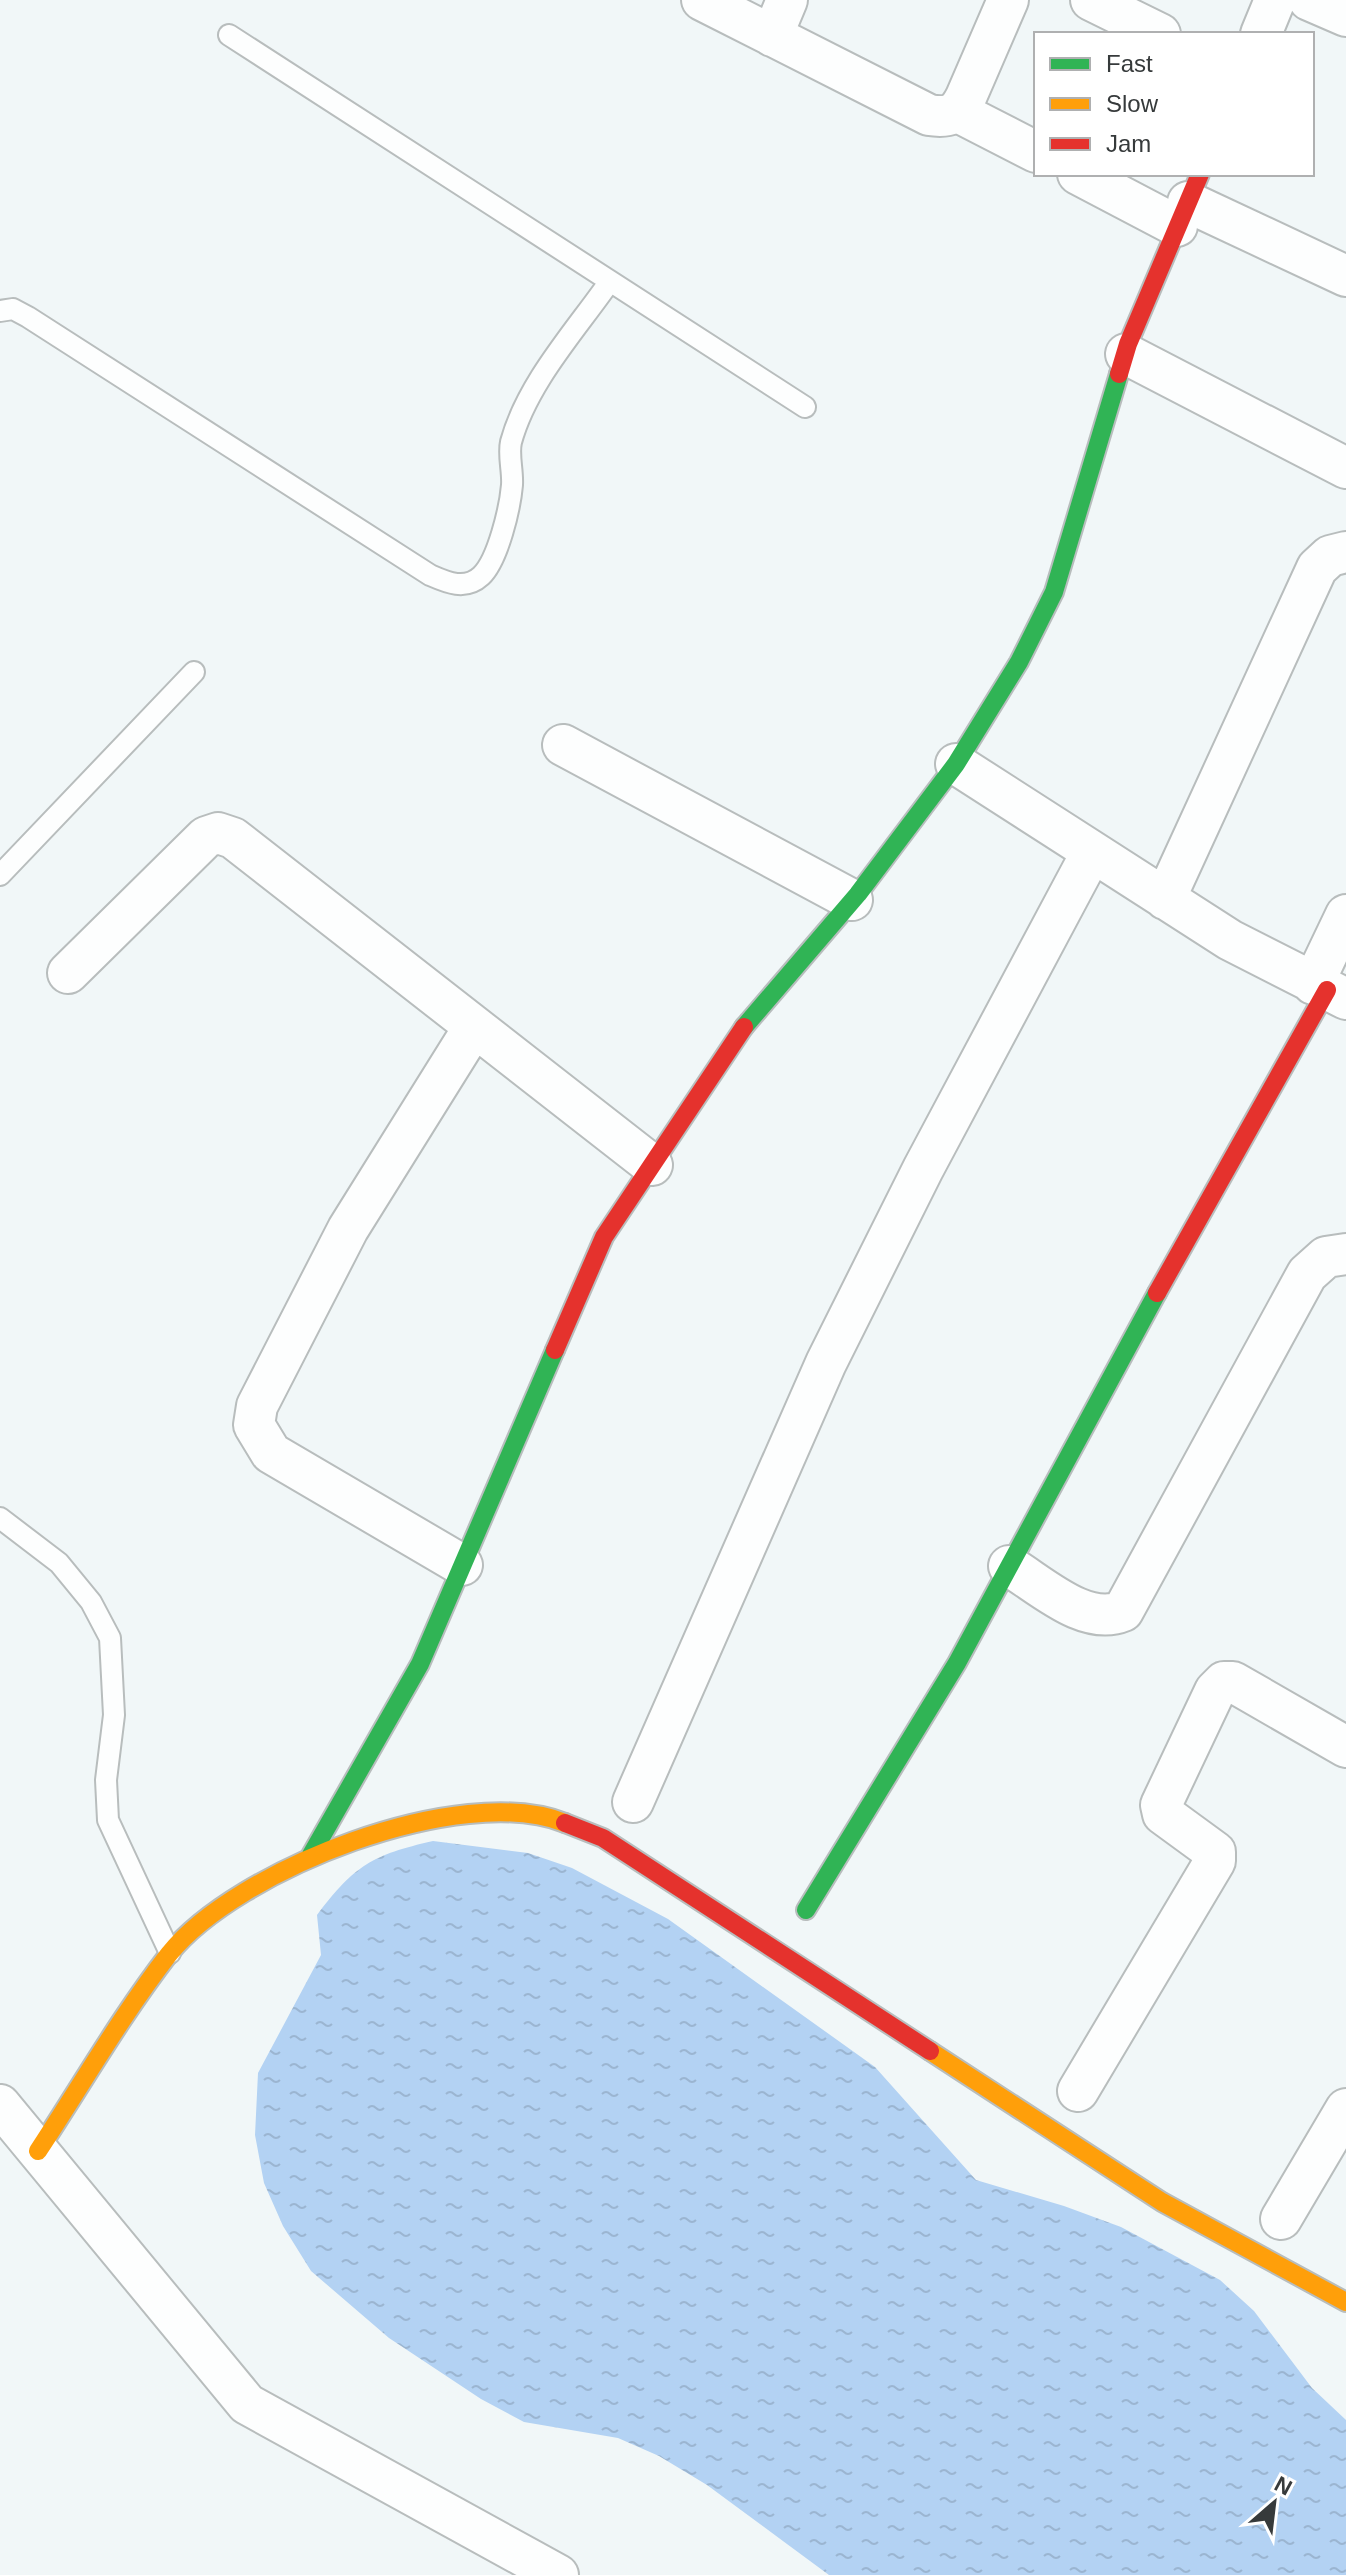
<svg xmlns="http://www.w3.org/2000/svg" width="1346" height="2575" viewBox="0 0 1346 2575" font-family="Helvetica,sans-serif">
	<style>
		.water { fill: url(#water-ripples) }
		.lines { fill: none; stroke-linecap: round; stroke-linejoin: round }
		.lane-casing { stroke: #b8bdbd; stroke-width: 24 }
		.street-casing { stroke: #b8bdbd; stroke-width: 44 }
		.fast-casing { stroke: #b8bdbd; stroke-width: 22 }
		.slow-casing { stroke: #b8bdbd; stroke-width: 22 }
		.jam-casing { stroke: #b8bdbd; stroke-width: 22 }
		.lane { stroke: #fdfefe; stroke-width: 20 }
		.street { stroke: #fdfefe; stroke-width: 40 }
		.fast { stroke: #30b455; stroke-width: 18 }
		.slow { stroke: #ff9f0a; stroke-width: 18 }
		.jam { stroke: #e5322d; stroke-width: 18 }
	</style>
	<defs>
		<pattern id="water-ripples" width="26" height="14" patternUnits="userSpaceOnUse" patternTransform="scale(2)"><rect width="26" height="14" fill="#b3d2f3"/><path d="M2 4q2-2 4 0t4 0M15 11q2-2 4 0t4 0" fill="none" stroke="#9bb5d1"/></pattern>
	</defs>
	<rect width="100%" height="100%" fill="#f1f7f8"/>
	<path class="water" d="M 433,1841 L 528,1853 L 572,1868 L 668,1919 L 875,2067 L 976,2180 L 1064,2206 L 1121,2227 L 1220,2280 L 1254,2311 L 1312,2388 L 1346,2420 L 1346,2575 L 829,2575 L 707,2485 L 659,2456 L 618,2438 L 524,2422 L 481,2399 L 389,2338 L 311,2271 L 283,2226 L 264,2183 L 255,2135 L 258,2073 L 321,1955 L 317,1915 C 355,1865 372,1855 433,1841 Z"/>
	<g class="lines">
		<g class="lane-casing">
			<path id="lane" d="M 229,35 L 805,407
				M 0,311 L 13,309 L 28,317 L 430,575 C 446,582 465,591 481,576 C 498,560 510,508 512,485 C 513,471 508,455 511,442 C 527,383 576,330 610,281
				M 0,875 L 194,672
				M 0,1518 L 59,1563 L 91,1602 L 110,1638 L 114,1715 L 106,1780 L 108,1820 L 170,1953"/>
		</g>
		<g class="street-casing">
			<path id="street" d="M 702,0 L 929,115 C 949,118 957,115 966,97 L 1008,0
				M 1091,0 L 1160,34
				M 1309,0 L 1346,16
				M 1261,34 L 1275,0
				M 772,36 L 787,0
				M 958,112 L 1036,152
				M 1078,174 L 1177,226
				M 1188,202 L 1346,276
				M 1126,354 L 1346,468
				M 563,745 L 852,900
				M 956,764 L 1230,940 L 1346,999
				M 1165,899 L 1317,568 L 1330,556 L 1346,552
				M 68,973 L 206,837 L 218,833 L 233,838 L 652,1165
				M 1313,984 L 1346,915
				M 462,1565 L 271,1453 L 254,1425 L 257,1406 L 348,1229 L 474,1027
				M 1009,1566 C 1041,1585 1085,1627 1123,1611 L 1307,1274 L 1326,1257 L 1346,1254
				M 633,1802 L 826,1363 L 923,1169 L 1092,852
				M 1078,2091 L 1215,1861 L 1215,1852 L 1163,1814 L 1161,1805 L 1215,1691 L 1224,1682 L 1233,1682 L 1346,1747
				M 0,2105 L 247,2404 L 558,2575
				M 1281,2219 L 1346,2109"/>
		</g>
		<g class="fast-casing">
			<path id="fast" d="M 744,1027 L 858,894 L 956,764 L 1019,662 L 1054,592 L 1119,374
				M 311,1855 L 420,1664 L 555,1350
				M 806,1910 L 957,1663 L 1157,1293"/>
		</g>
		<g class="slow-casing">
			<path id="slow" d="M 930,2051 L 1162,2202 L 1346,2302
				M 38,2151 C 81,2086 121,2016 169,1954 C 236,1870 461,1781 565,1823"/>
		</g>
		<g class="jam-casing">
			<path id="jam" d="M 1119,374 L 1128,344 L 1200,174
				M 1157,1293 L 1327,990
				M 555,1350 L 604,1237 L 744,1027
				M 565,1823 L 603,1838 L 930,2051"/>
		</g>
		<use href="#lane" class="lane"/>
		<use href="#street" class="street"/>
		<use href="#fast" class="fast"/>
		<use href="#slow" class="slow"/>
		<use href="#jam" class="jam"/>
	</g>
	<rect x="1034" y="32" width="280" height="144" fill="#ffffff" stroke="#afb0b1" stroke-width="2"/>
	<rect x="1050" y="58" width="40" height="12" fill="#30b455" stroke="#afb0b1" stroke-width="2"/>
	<text x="1106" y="72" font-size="24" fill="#363a3b">Fast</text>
	<rect x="1050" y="98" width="40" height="12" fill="#ff9f0a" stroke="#afb0b1" stroke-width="2"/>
	<text x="1106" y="112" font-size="24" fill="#363a3b">Slow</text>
	<rect x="1050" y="138" width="40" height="12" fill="#e5322d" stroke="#afb0b1" stroke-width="2"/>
	<text x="1106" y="152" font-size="24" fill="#363a3b">Jam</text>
	<g transform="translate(1274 2503) rotate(28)" stroke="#ffffff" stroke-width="6" paint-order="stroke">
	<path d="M0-6L14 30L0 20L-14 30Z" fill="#363a3b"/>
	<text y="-12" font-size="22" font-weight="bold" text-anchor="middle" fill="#363a3b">N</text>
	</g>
</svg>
